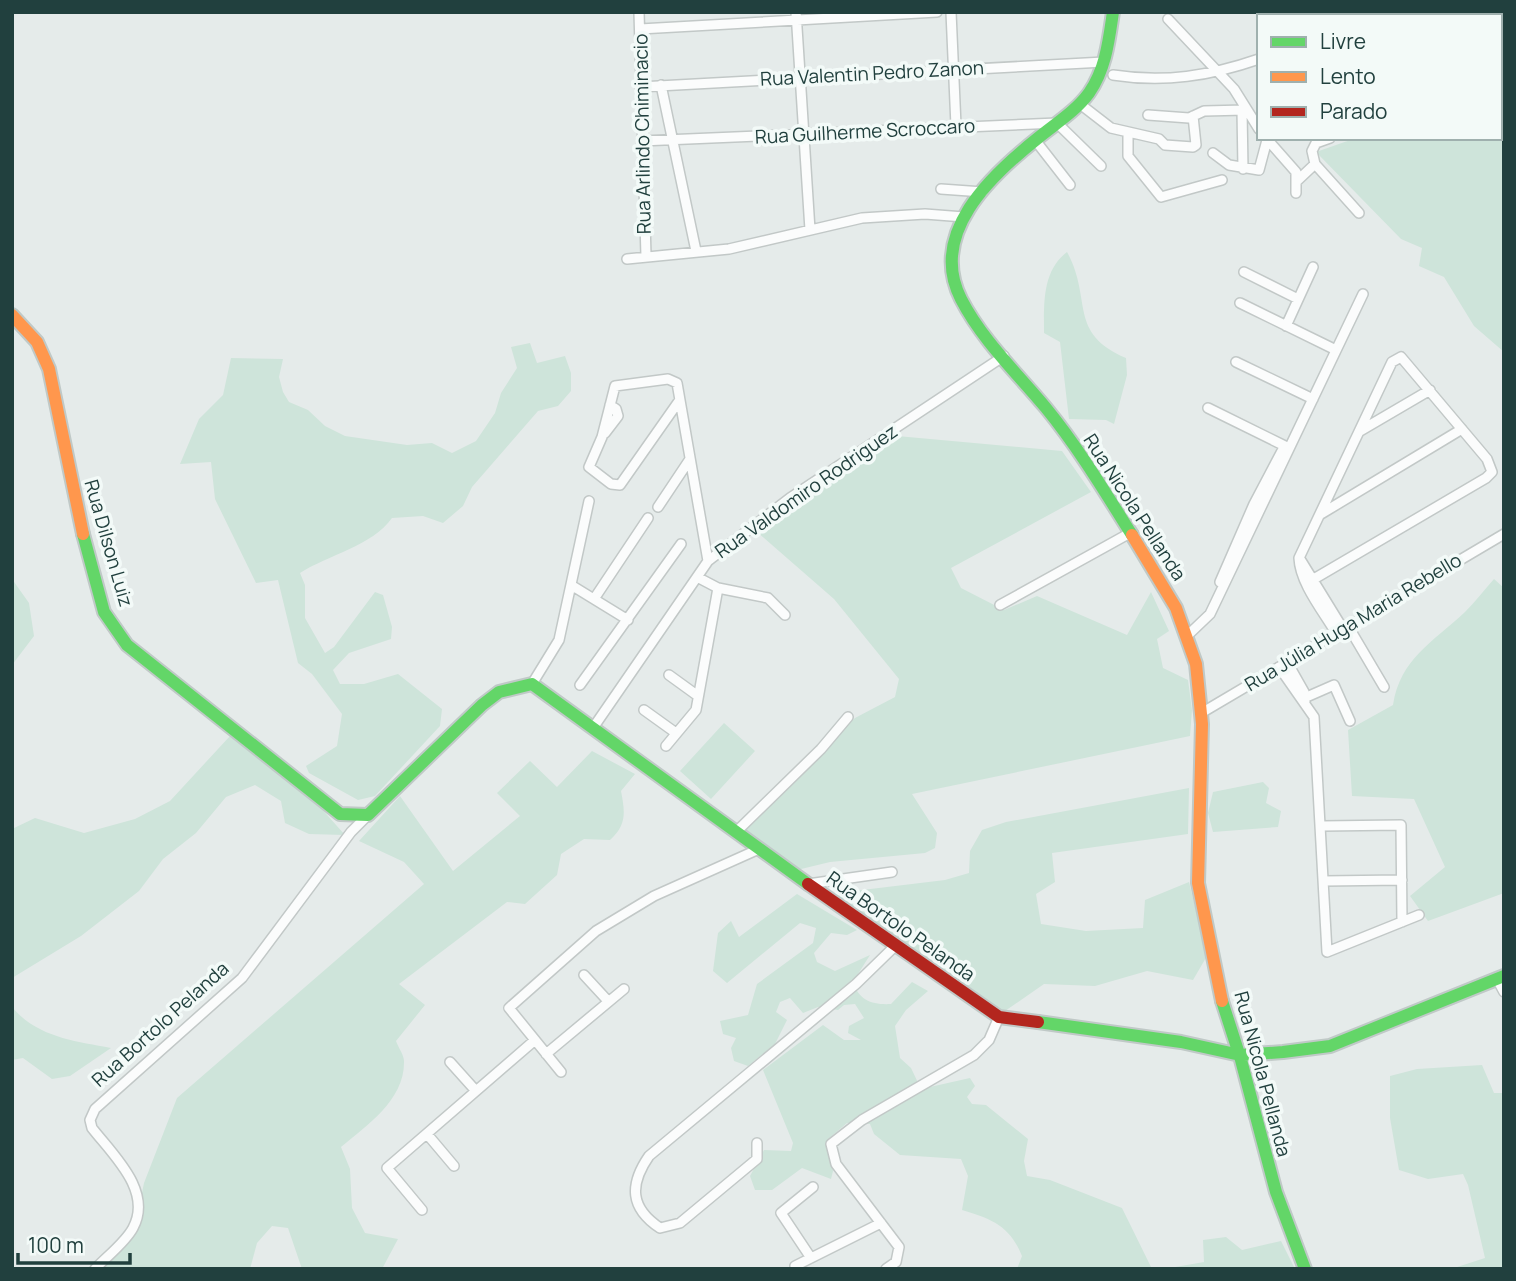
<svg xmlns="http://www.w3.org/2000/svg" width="1516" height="1281" viewBox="0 0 1516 1281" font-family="Manrope,sans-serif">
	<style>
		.green { fill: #cee4da }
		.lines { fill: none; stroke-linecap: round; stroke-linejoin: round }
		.street-casing { stroke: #c2c8c7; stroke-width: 12 }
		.fast-casing { stroke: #c0c9c7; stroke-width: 16 }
		.slow-casing { stroke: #c0c9c7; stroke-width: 16 }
		.jam-casing { stroke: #c0c9c7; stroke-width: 16 }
		.street { stroke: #fbfcfc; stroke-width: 9 }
		.fast { stroke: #63d668; stroke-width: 12 }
		.slow { stroke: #ff974d; stroke-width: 12 }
		.jam { stroke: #b3261e; stroke-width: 12 }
		.labels { text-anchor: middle; stroke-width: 7; stroke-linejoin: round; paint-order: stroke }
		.street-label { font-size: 19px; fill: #21403e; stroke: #f3faf8 }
	</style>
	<rect width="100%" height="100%" fill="#e5ebea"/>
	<path class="green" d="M 1504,89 L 1504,352 L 1474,326 L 1444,277 L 1419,266 L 1422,248 L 1401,239 L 1316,152 L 1356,138 L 1500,138 L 1500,90 Z
		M 1067,252 C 1093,299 1067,333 1126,358 L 1127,375 L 1114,424 L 1106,420 L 1069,419 L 1060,342 L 1044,333 C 1044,304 1042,271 1067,252 Z
		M 530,343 L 537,363 L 565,356 L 571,373 L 571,391 L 558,406 L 538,411 L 472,487 L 463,506 L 443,523 L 423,516 L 392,518 C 372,546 328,555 300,573 L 305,585 L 305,618 L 325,653 L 334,647 L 375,592 L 383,595 L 392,627 L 391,639 L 349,653 L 333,670 L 340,684 L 364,684 L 398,674 L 442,709 L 440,726 L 375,796 L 358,800 L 309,773 L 306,766 L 337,746 L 342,714 L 312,674 L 298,663 L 278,580 L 256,583 L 215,499 L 211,462 L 180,464 L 199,419 L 223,395 L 231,358 L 283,359 L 279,377 L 283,392 L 289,402 L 308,410 L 325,426 L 345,436 L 407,445 L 432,443 L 452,453 L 476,441 L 495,413 L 501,393 L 517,368 L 511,347 Z
		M 897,436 L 1062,451 L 1091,492 L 951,568 L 961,588 L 1004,610 L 1037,596 L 1127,635 L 1151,592 L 1169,631 L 1157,639 L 1163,668 L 1188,680 L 1192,710 L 1190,736 L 912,794 L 937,833 L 935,848 L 925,853 L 830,862 L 797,870 L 740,831 L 855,718 L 895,697 L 899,679 L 834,599 L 757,532 L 820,485 Z
		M 12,579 L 29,603 L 34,636 L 12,665 Z
		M 1494,579 L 1504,588 L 1504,893 L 1428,921 L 1410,896 L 1445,867 L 1414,799 L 1352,796 L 1348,730 L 1393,705 C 1400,659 1433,642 1465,612 C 1475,602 1484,590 1494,579 Z
		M 724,723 L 755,751 L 711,799 L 680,771 Z
		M 230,736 L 320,807 L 345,835 L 309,834 L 285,823 L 281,801 L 255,785 L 226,797 L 196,833 L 163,859 L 139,891 L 81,936 L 12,978 L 12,829 L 35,818 L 84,833 L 135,819 L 170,801 Z
		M 592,751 L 635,774 L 621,791 C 625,812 627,825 610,840 L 584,839 L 561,854 L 557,875 L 525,904 L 507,902 L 399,984 L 425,1005 L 396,1041 C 398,1047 404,1055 404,1061 C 405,1100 367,1125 341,1147 L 350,1169 L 352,1208 L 365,1233 L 398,1239 L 382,1269 L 302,1269 L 288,1228 L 272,1226 L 257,1243 L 250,1269 L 103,1269 L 134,1232 L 144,1183 L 177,1098 L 424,884 L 404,862 L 359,841 L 400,796 L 453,871 L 520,816 L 497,793 L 530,761 L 557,787 Z
		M 1263,782 L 1269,788 L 1266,803 L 1281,811 L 1278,827 L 1213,832 L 1208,813 L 1213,792 Z
		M 1189,788 L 1188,834 L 1052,853 L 1055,882 L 1036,894 L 1041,924 L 1086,931 L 1143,928 L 1145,900 L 1189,882 L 1207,956 L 1193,980 L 1147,971 L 1095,986 L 1044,984 L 1005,1011 L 983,1005 L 829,894 L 945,880 L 969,873 L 970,851 L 982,830 L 1006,822 Z
		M 797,894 L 857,930 L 847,935 L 831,933 L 814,953 L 817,962 L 835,971 L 870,955 L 853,982 C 859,1001 873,1005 891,1004 L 912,982 L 928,991 L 906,1010 L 895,1026 L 900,1058 L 911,1068 L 921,1089 L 970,1078 L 975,1086 L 967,1097 L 972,1104 L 986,1105 L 1028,1139 L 1024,1161 L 1027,1176 L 1050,1180 L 1122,1208 L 1152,1269 L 1017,1269 L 1022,1256 C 1010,1226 992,1219 962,1210 L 968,1176 L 961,1159 L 900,1155 L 874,1134 L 870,1124 L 847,1123 L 827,1140 L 833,1171 L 831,1179 L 802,1168 L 772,1190 L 755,1190 L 750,1176 L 764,1150 L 791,1151 L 793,1143 L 763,1070 L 823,1025 L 844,1040 L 861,1040 L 848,1033 L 849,1026 L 864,1018 L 855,1004 L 844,1005 L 838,1010 L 818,1007 L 803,1013 L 790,998 L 780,1002 L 776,1012 L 787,1020 L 775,1044 L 748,1066 L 734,1061 L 731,1048 L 736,1038 L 723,1034 L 720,1021 L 748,1015 L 757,984 L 813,943 L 816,928 L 800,923 L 727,983 L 713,971 L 718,933 L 731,921 L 739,937 Z
		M 12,1007 C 37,1037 74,1041 111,1048 L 70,1076 L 52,1079 L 23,1058 L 12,1060 Z
		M 1482,1065 L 1494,1093 L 1504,1093 L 1504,1267 L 1451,1269 L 1485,1258 L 1468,1185 L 1463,1174 L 1428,1179 L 1399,1170 L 1390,1118 L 1390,1076 L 1417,1069 Z
		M 1226,1237 L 1242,1250 L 1281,1241 L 1295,1269 L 1164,1269 L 1204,1262 L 1203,1240 Z"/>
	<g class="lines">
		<g class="street-casing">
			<path id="street" d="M 639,12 L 646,256
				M 796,12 L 810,230
				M 951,12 L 956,126
				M 1263,12 L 1264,16
				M 1325,12 L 1326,16
				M 1389,12 L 1390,16
				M 1447,12 L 1448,16
				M 1370,16 L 1380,12
				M 1168,19 L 1234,89 L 1259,129
				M 640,29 L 937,12
				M 1113,75 C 1164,83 1210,76 1259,59
				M 661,85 L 696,251
				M 640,87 L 1104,62
				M 1080,104 L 1111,128 L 1159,139 L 1165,145 L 1193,147 L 1196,145 L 1193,116
				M 1242,110 L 1243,169
				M 1148,115 L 1189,118 L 1204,111 L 1245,110
				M 1128,134 L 1128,156 L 1161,197 L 1222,180
				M 1266,138 L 1296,172 L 1296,193
				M 1035,140 L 1070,185
				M 641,141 L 1057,123 L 1101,166
				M 1213,153 L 1229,165 L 1259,170 L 1267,140
				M 1315,164 L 1359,213
				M 1297,181 L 1315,164 L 1312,151 L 1316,143 L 1330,138
				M 941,189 L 983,192
				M 627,259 L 729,249 L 862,218 L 925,214 L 964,217
				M 1244,272 L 1298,299
				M 1240,303 L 1336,350
				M 1286,326 L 1313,267
				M 1236,362 L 1313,399
				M 679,401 L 620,485 L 611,484 L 589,467 L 602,437 L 615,386 L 668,379 L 677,383 L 708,561
				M 1208,408 L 1289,448
				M 1360,431 L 1430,390
				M 605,433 L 618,416 L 616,409 L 610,405
				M 658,507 L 690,459
				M 1321,514 L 1462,429
				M 1300,559 L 1343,629
				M 1220,582 L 1254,504 L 1283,449
				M 1307,583 L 1486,478 L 1492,472 L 1487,459 L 1401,357 L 1392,362 L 1299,558 C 1300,583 1323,611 1336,633
				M 571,585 L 628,620
				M 718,588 L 768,598 L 785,615
				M 594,599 L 648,518
				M 1000,605 L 1130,533
				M 1348,626 L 1384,687
				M 1188,635 L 1210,614 L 1363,294
				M 1287,662 L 1304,692 L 1305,702
				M 1279,667 L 1314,717 L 1327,952 L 1419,915
				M 669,675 L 698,696
				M 532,684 L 559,640 L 589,501
				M 580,685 L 681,544
				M 1302,699 L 1334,685 L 1350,721
				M 644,710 L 676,733
				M 1203,712 L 1504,534
				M 593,728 L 708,561 L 790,498 L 1004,356
				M 666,746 L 696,710 L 718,588 L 697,577
				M 1322,826 L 1401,825 L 1402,922
				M 736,832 L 821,749 L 848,717
				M 1324,881 L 1402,880
				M 808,884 L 892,872
				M 584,975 L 608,1001
				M 1497,979 L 1504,992
				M 546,1054 L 624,989
				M 450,1062 L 476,1091
				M 561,1072 L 509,1008 L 596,931 L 654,896 L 759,849
				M 427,1134 L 454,1166
				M 757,1143 L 757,1159 L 680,1223 L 660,1228 C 630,1208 629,1185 649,1156 L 856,984 L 894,947
				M 422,1210 L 387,1168 L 535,1040
				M 811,1258 L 781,1213 L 813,1187
				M 795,1266 L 881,1223
				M 95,1269 C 107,1256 125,1243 133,1228 C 153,1191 113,1155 92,1128 L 90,1120 L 95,1109 L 242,978 L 351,832 L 368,815
				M 886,1269 L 896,1262 L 899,1247 L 836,1164 L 831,1144 L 862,1120 L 974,1055 L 989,1040 L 999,1017"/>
		</g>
		<g class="fast-casing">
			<path id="fast" d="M 1113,12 C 1109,39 1106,69 1089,93 C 1076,111 1055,124 1038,138 C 990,176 928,234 961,299 C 982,340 1017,373 1046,408 C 1078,447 1105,492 1132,535
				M 83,534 L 104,612 L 127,645 L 340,814 L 368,815 L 482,705 L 499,692 L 532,684 L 808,884
				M 1222,1001 L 1241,1060 L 1276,1192 L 1305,1269
				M 1038,1022 L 1181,1042 L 1240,1055 L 1283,1052 L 1330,1046 L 1504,976"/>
		</g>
		<g class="slow-casing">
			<path id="slow" d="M 12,315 L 37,342 L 49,369 L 83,534
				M 1132,535 L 1176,608 L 1196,664 L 1202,724 L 1198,883 L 1222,1001"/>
		</g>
		<g class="jam-casing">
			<path id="jam" d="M 808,884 L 999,1017 L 1038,1022"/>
		</g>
		<use href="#street" class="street"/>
		<use href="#fast" class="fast"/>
		<use href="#slow" class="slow"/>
		<use href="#jam" class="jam"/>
	</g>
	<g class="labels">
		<g class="street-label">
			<text transform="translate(872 73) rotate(-3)" y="7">Rua Valentin Pedro Zanon</text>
			<text transform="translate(865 131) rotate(-3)" y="7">Rua Guilherme Scroccaro</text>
			<text transform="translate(642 134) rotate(-91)" y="7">Rua Arlindo Chiminacio</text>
			<text transform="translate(806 491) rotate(-35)" y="7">Rua Valdomiro Rodriguez</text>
			<text transform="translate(1135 507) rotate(57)" y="7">Rua Nicola Pellanda</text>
			<text transform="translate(109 543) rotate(74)" y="7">Rua Dilson Luiz</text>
			<text transform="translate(1353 622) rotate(-31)" y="7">Rua Júlia Huga Maria Rebello</text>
			<text transform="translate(901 926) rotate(35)" y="7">Rua Bortolo Pelanda</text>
			<text transform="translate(160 1024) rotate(-42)" y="7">Rua Bortolo Pelanda</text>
			<text transform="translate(1263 1074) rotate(75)" y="7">Rua Nicola Pellanda</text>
		</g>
	</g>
	<rect width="1516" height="1281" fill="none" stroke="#21403e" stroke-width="28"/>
	<rect x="1257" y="14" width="245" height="126" fill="#f3faf8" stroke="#9fb0ae" stroke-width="2"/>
	<rect x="1271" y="37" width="35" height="10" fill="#63d668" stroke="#9fb0ae" stroke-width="2"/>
	<text x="1320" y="49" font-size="21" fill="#21403e">Livre</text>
	<rect x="1271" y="72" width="35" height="10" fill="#ff974d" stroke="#9fb0ae" stroke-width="2"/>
	<text x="1320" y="84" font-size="21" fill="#21403e">Lento</text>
	<rect x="1271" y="107" width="35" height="10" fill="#b3261e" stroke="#9fb0ae" stroke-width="2"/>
	<text x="1320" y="119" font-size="21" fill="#21403e">Parado</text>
	<path d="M18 1253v10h112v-10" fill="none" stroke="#21403e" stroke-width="3.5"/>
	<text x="28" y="1253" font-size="21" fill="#21403e" stroke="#f3faf8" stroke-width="5" paint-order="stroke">100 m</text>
</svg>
